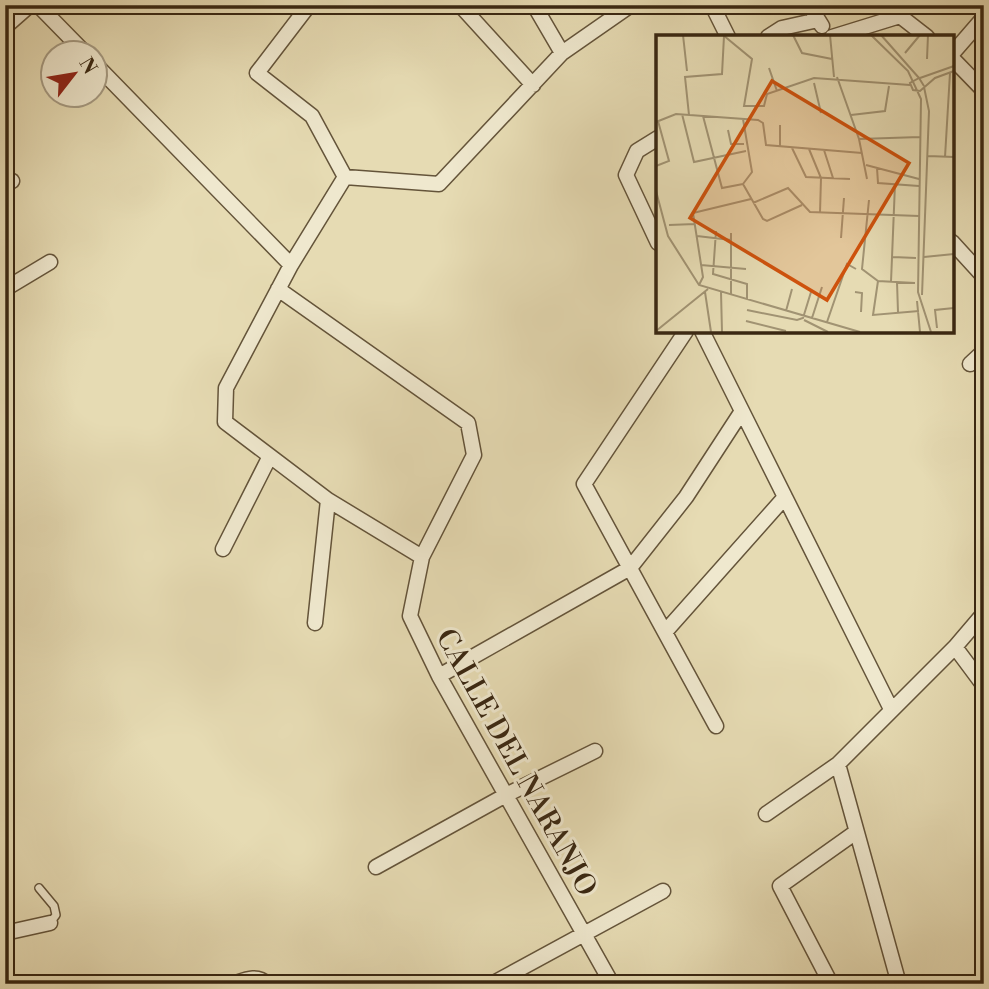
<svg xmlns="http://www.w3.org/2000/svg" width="989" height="989" viewBox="0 0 989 989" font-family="'Libre Bodoni',serif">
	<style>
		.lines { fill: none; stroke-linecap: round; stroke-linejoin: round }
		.service-casing { stroke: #64543a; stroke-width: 10 }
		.minor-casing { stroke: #64543a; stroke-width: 17 }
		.service { stroke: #efe8ce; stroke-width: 7 }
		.minor { stroke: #efe8ce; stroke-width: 14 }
		.labels { text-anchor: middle; stroke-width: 6; stroke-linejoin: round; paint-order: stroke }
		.street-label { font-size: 28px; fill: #392712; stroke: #efe8ce }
		.inset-road { fill: none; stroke: #a19373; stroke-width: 2 }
		.view { fill: #ce520d; fill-opacity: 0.15; stroke: #ce520d; stroke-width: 3.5 }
		.inset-edge { fill: none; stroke: #392712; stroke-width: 3.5 }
	</style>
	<rect width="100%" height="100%" fill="#e6dbb3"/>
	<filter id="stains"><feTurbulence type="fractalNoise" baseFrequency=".00286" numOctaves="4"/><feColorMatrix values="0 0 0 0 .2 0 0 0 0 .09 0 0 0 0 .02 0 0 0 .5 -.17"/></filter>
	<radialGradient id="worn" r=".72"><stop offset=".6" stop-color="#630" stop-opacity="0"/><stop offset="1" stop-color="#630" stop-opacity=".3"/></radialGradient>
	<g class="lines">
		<g class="service-casing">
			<path id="service" d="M 39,888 L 54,906 L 56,915 L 50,923"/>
		</g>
		<g class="minor-casing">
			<path id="minor" d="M 38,5 L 84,52
				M 309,5 L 257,73 L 312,116 L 345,177
				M 460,5 L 533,85
				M 534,5 L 562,53
				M 712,5 L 728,37
				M 809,5 L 822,26
				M 5,27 L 30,5
				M 768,37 L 782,28 L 818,20
				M 832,37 L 900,16 L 927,37
				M 952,54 L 984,17
				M 952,58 L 984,91
				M 94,63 L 291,265
				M 658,138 L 637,151 L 626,175 L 658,243
				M 5,184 L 12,181
				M 952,242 L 984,277
				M 5,289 L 50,262
				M 278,289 L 468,423 L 474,455 L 422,557 L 410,616 L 439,676 L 612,984
				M 686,331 L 584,484 L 716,726
				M 702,331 L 891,709
				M 970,364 L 984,351
				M 223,549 L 270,456
				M 422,557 L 328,500 L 225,422 L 226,388 L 291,265 L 345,177 L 439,184 L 562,53 L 631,5
				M 315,623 L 328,500
				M 665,632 L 785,497
				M 955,647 L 984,686
				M 439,676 L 630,568 L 686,497 L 742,411
				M 838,764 L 899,984
				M 766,814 L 838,764 L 955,647 L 984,613
				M 376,867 L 506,795 L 595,751
				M 5,933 L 50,923
				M 233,984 C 245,980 257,974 267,984
				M 492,984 L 663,891
				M 831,984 L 780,886 L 856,832"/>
		</g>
		<use href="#service" class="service"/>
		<use href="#minor" class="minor"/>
	</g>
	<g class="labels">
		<g class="street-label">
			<text transform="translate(517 762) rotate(61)" y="10">CALLE DEL NARANJO</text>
		</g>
	</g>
	<g transform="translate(656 35)">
		<rect width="298" height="298" fill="#e6dbb3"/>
		<path class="inset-road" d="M 27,0 L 31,36M 67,0 L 96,24 L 88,71 L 108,71 L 111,59 L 158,43 L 254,50M 137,0 L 146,18 L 176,24M 174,0 L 178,42M 215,0 L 252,36 L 265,64 L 262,257 L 275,297M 225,0 L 263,43M 249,18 L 264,0M 271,24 L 272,0M 113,33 L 121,56M 181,42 L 203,104 L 211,144M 264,43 L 298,31M 158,48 L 165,78M 268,51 L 263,43 L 254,48 L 257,55 L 264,56 L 279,43 L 298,36M 26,79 L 38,127 L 90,116M 33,80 L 29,42 L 66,39 L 68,1M 195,80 L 229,76 L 233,51M 47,81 L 66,153 L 87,149M 87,84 L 96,137 L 87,149 L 107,184 L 111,186 L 146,170M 0,87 L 20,79 L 102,85 L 107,88 L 110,110 L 206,118M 124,90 L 124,112M 72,95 L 75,109 L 88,109M 203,104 L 264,102M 136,113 L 150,142 L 194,144M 153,114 L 165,143 L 164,178M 168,115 L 177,143M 272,121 L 298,122M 289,122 L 294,38M 210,130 L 263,144M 0,131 L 13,126 L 2,86M 221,133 L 222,148 L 263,151M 0,156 L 12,201 L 43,250 L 204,297M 213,165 L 206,234 L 222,246 L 259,248M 97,168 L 132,153 L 154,177 L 263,181M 37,178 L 47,242 L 43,250M 37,178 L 95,164M 13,190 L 39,189M 60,196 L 57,239 L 91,249 L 91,264M 75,198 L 75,260M 41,201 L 75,205M 185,203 L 188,163M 237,222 L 260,223M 268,222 L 298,219M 45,230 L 90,234M 222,246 L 217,280 L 263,276M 235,247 L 239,149M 241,247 L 242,277M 49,257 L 55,297M 65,257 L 66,297M 199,257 L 206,258 L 205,277M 266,260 L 273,76 L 268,52M 261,266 L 264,297M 91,275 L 141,285 L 147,283 L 155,257M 130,276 L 136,254M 156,283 L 166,252M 148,285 L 172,297M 90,286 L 130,296M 171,287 L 191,229 L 200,234M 281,293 L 279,275 L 298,273M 0,296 L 52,254"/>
		<path class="view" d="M 116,46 L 253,128 L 171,265 L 34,183 Z"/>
		<rect width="298" height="298" class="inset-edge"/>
	</g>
	<rect width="989" height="989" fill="none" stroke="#e6dbb3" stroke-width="28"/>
	<rect x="7" y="7" width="975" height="975" fill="none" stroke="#392712" stroke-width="3.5"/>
	<rect x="14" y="14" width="961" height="961" fill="none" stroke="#392712" stroke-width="2"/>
	<g transform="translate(74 74) rotate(59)"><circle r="33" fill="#efe8ce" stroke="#a69b83" stroke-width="2"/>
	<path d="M0-5L12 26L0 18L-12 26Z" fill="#8f2418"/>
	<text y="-10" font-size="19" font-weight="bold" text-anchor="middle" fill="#392712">N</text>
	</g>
	<rect width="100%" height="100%" filter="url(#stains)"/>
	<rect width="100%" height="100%" fill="url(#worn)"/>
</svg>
